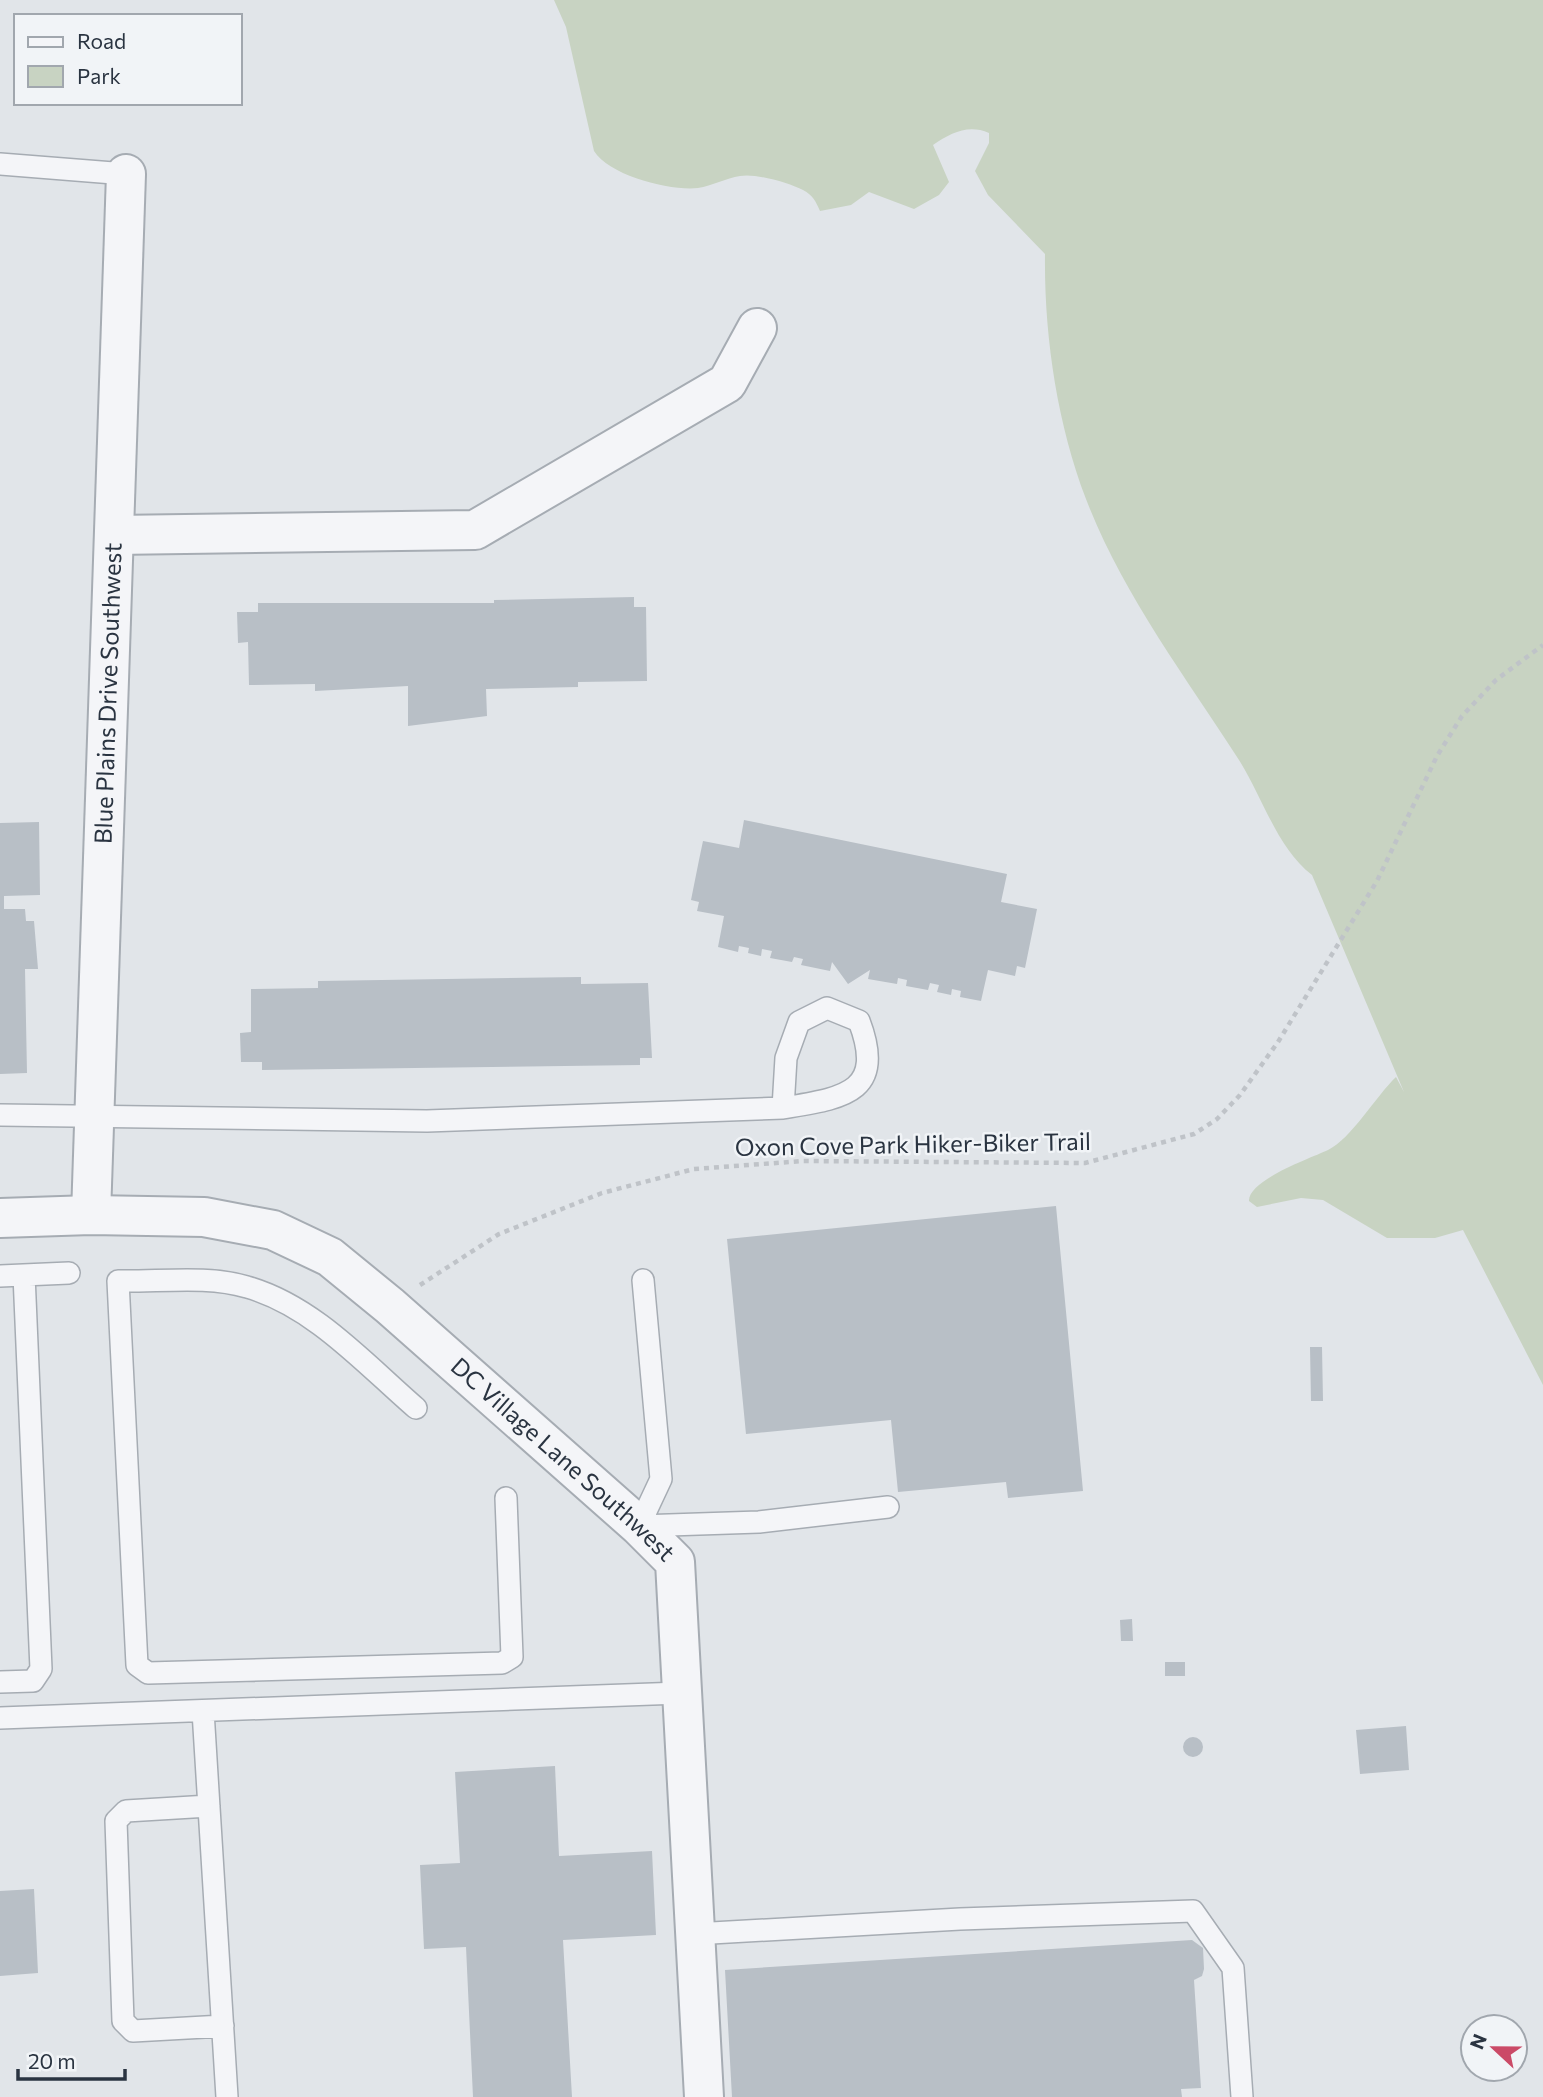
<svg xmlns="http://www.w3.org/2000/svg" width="1543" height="2097" viewBox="0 0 1543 2097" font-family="Commissioner,sans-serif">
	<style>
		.green { fill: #c8d3c2 }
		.building { fill: #b8bfc6 }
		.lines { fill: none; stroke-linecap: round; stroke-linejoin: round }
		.lane-casing { stroke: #a6acb3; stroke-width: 24 }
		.street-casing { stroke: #a6acb3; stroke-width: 42 }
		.path { stroke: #bfc3c8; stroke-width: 4.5; stroke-dasharray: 5 5; stroke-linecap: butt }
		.lane { stroke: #f4f5f8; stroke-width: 21 }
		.street { stroke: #f4f5f8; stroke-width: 38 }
		.labels { text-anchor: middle; stroke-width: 5; stroke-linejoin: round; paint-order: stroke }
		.street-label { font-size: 24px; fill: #2a3441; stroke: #f1f4f7 }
	</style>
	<rect width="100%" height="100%" fill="#e1e5e9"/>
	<path class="green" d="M 554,0 L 1543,0 L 1543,1385 L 1463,1230 L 1435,1238 L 1387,1238 L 1323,1200 L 1301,1198 L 1257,1207 L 1249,1201 C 1248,1180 1311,1158 1328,1150 C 1351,1139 1376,1096 1396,1077 L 1404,1092 L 1312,875 C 1277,848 1263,798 1239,760 C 1185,676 1122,593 1086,499 C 1057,423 1044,335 1045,254 L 988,195 L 975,171 L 989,143 L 989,133 C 968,124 951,133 933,145 L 949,182 L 939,195 L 914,209 L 869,192 L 851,205 L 820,211 C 816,202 813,195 803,190 C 789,183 756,173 740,176 C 726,178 712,186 698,188 C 670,191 610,176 594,151 L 566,27 Z"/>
	<path class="building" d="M 634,597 L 634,607 L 646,607 L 647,681 L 578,682 L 578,687 L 486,689 L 487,716 L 408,726 L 408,686 L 315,691 L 315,684 L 249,685 L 248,642 L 238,643 L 237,612 L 258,612 L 258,603 L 494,603 L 494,600 Z
		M 744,820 L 1007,874 L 1001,902 L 1037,909 L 1025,968 L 1017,966 L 1015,976 L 988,970 L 981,1001 L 960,997 L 961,991 L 952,989 L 951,995 L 937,992 L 939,985 L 930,983 L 928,990 L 906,986 L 907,980 L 898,978 L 897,984 L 868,979 L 870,970 L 848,984 L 832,962 L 830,971 L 801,965 L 803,959 L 794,957 L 792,962 L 770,958 L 772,951 L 762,949 L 761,956 L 748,953 L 749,948 L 739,946 L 738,952 L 718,947 L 724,916 L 697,911 L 699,902 L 691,900 L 699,860 L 703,841 L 739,848 Z
		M 39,822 L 40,895 L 4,896 L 4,909 L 25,909 L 26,921 L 34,921 L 38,969 L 25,969 L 27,1073 L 0,1074 L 0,823 Z
		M 581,977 L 581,984 L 648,983 L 652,1058 L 640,1058 L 640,1065 L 262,1070 L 262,1062 L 241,1062 L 240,1033 L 251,1032 L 251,989 L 318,988 L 318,981 Z
		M 1056,1206 L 1083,1491 L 1008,1498 L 1006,1482 L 898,1492 L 891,1420 L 746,1434 L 727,1239 Z
		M 1310,1347 L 1322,1347 L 1323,1401 L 1311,1401 Z
		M 1132,1619 L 1133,1641 L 1121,1641 L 1120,1620 Z
		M 1165,1662 L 1185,1662 L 1185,1676 L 1165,1676 Z
		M 1406,1726 L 1409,1770 L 1360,1774 L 1356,1730 Z
		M1183 1747a10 10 0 1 1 20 0a10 10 0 1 1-20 0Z
		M 555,1766 L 559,1856 L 652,1851 L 656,1935 L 563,1940 L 572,2097 L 473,2097 L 466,1947 L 424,1949 L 420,1865 L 460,1863 L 455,1772 Z
		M 34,1889 L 38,1973 L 0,1976 L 0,1891 Z
		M 1192,1940 L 1203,1948 L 1204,1969 L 1202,1976 L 1194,1980 L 1201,2088 L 1181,2089 L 1182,2097 L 732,2097 L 725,1970 Z"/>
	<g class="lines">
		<g class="lane-casing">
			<path id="lane" d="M 0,164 L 126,174
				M 0,1115 L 427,1121 L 783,1108 C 842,1098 887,1094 859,1021 L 827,1008 L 799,1022 L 786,1058 L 783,1108
				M 0,1276 L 69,1273
				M 643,1280 L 661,1479 L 639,1526 L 759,1522 L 888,1507
				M 416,1408 C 365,1364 314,1306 247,1287 C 208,1275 159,1282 118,1281 L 137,1665 L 148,1673 L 502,1663 L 512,1657 L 506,1498
				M 0,1682 L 33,1681 L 41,1669 L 24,1275
				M 203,1711 L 227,2097
				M 0,1718 L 680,1693
				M 209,1806 L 126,1811 L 116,1821 L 123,2021 L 133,2031 L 223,2026
				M 694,1934 L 960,1919 L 1193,1911 L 1233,1968 L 1242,2097"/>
		</g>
		<g class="street-casing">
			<g id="street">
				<path d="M 114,535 L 475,530 L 727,383 L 757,328"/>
				<path id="s1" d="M 91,1215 L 126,174"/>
				<path id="s2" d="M 0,1218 L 91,1215 L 204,1217 L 273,1230 L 330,1257 L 390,1306 L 639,1526 L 675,1562 L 704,2097"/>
			</g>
		</g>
		<path class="path" d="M 420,1285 L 499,1234 L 602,1193 L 694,1169 L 803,1161 L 1085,1163 L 1194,1134 L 1217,1119 L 1240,1095 L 1278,1042 L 1377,881 L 1437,756 L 1462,716 L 1496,680 L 1543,645"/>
		<use href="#lane" class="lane"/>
		<use href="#street" class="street"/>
	</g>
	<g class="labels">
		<g class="street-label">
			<text dy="8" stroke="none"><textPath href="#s1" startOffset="522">Blue Plains Drive Southwest</textPath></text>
			<text transform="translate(913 1145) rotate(-1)" y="8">Oxon Cove Park Hiker-Biker Trail</text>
			<text dy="8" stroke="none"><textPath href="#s2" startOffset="646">DC Village Lane Southwest</textPath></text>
		</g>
	</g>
	<rect x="14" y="14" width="228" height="91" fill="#f1f4f7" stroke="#a1a7ae" stroke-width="2"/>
	<rect x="28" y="37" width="35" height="10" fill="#f4f5f8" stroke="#a1a7ae" stroke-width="2"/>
	<text x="77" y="49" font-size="21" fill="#2a3441">Road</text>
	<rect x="28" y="66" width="35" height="21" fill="#c8d3c2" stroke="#a1a7ae" stroke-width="2"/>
	<text x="77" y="84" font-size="21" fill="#2a3441">Park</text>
	<g transform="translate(1494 2048) rotate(292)"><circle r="33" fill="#f1f4f7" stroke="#a1a7ae" stroke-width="2"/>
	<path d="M0-5L12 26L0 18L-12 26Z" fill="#cb4a67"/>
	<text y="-10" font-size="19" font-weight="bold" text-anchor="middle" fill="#2a3441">N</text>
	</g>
	<path d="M18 2069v10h107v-10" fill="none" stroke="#2a3441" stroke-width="3.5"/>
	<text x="28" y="2069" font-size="21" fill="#2a3441" stroke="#f1f4f7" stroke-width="5" paint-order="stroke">20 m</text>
</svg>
